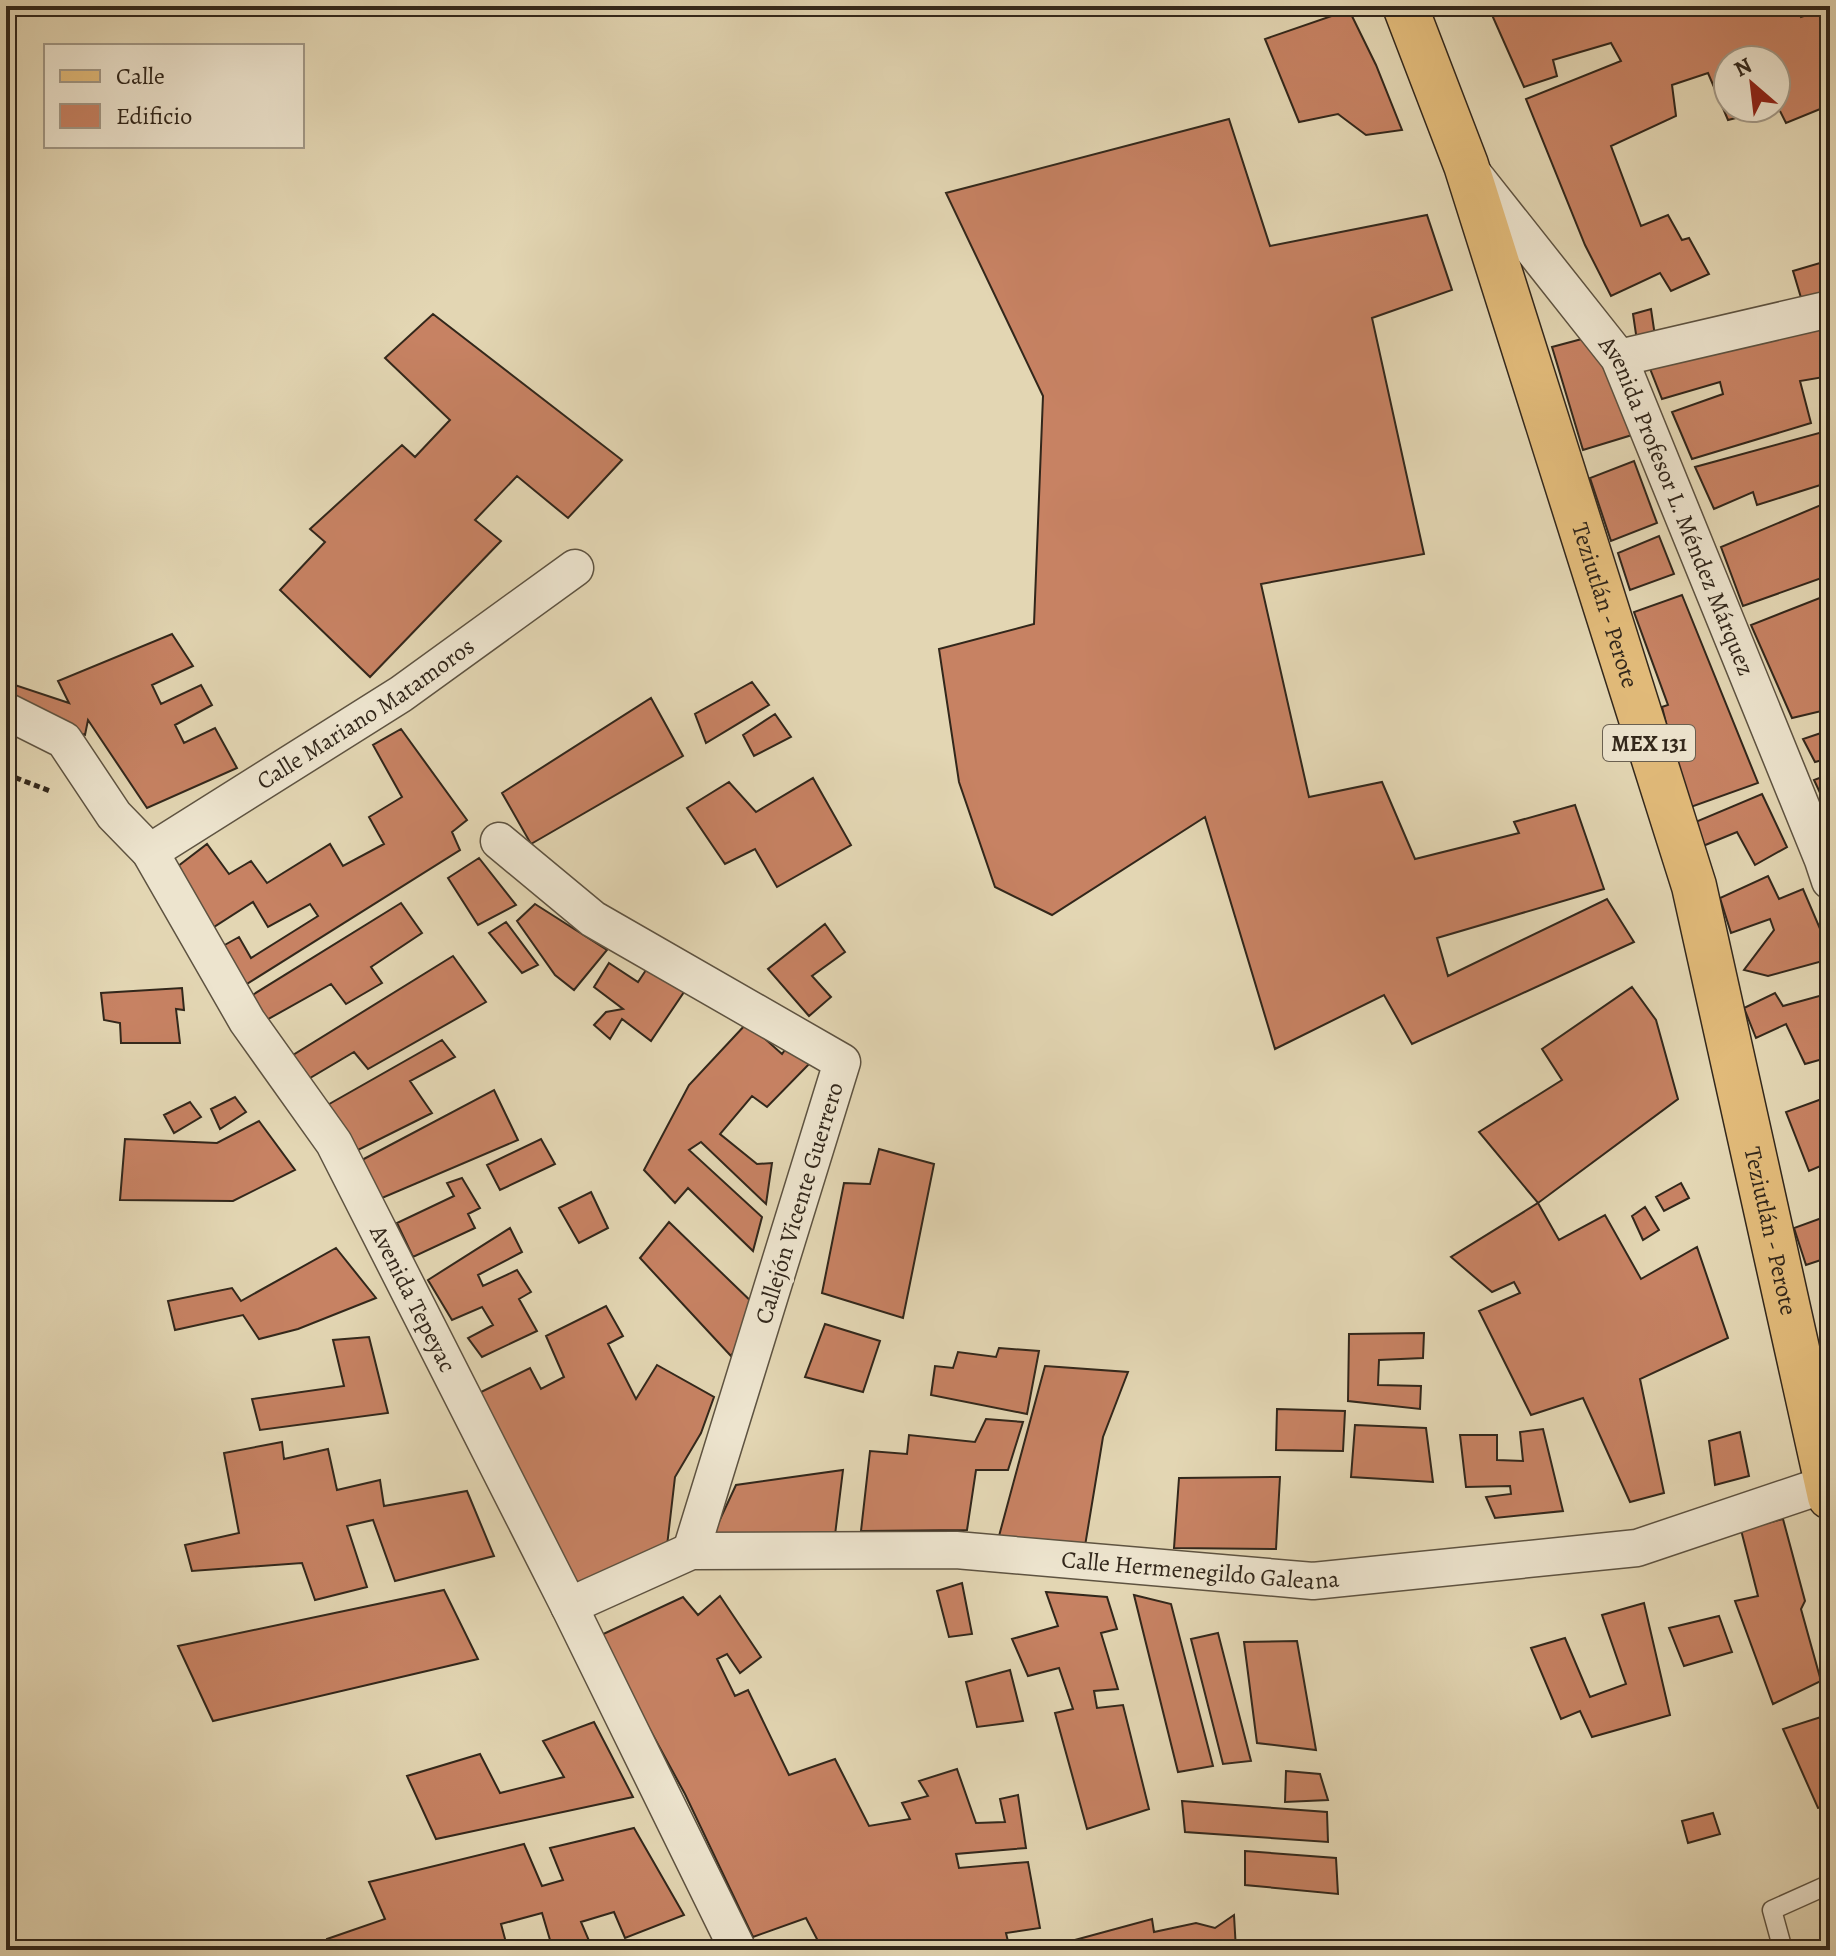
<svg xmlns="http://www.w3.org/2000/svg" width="1836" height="1956" viewBox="0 0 1836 1956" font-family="Alegreya,serif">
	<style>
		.building { fill: #c78263; stroke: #32271b; stroke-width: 2 }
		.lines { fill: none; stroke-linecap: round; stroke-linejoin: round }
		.service-casing { stroke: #5e5341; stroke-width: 21 }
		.minor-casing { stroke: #5e5341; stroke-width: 39 }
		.primary-casing { stroke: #32271b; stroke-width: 47 }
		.path { stroke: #32271b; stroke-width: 5; stroke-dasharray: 6 4; stroke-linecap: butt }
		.service { stroke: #ede4ce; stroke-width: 18 }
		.minor { stroke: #ede4ce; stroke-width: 36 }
		.primary { stroke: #e2bb7a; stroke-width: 44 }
		.labels { text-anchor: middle; stroke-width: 8; stroke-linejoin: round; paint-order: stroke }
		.shield { fill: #ede4ce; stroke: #6a6051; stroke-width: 2 }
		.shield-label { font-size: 22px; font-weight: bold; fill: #32271b }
		.street-label { font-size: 24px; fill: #32271b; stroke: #ede4ce }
	</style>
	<rect width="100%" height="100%" fill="#e3d6b3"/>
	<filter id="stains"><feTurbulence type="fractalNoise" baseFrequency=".0025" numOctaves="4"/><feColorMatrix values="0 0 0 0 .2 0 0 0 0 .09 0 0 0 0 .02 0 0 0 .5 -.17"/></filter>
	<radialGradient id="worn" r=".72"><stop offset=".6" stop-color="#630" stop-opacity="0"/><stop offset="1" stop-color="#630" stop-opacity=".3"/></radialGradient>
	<path class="building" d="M 1488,6 L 1795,6 L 1801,17 L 1830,7 L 1830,105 L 1786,123 L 1778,107 L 1776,108 L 1776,60 L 1728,60 L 1728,108 L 1775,108 L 1728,120 L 1708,73 L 1672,85 L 1676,116 L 1611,146 L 1641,226 L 1668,215 L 1682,240 L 1689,238 L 1709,274 L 1671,291 L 1660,273 L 1611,296 L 1585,245 L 1526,99 L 1621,61 L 1611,43 L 1553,60 L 1557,76 L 1524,87 Z
		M 1349,10 L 1376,65 L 1402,130 L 1366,135 L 1338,114 L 1299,122 L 1265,39 Z
		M 1229,119 L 1270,246 L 1427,215 L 1452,290 L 1372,318 L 1424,554 L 1261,584 L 1309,797 L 1382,782 L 1415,859 L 1519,833 L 1514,822 L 1575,805 L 1604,889 L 1437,938 L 1448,976 L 1607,899 L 1634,942 L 1412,1044 L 1384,995 L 1275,1049 L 1205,817 L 1052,915 L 995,887 L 959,782 L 939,649 L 1034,624 L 1043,396 L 946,193 Z
		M 1830,260 L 1830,294 L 1802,301 L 1793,271 Z
		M 1651,309 L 1655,336 L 1637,341 L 1633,314 Z
		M 433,314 L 622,460 L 568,518 L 517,476 L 475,520 L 501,541 L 370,677 L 280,590 L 325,542 L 310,529 L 402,445 L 415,457 L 450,420 L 385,358 Z
		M 1830,325 L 1830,376 L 1800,381 L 1811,423 L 1692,459 L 1672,412 L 1723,394 L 1720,382 L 1662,399 L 1647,361 Z
		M 1593,336 L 1632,435 L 1583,450 L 1552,347 Z
		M 1830,430 L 1830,482 L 1757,505 L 1753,492 L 1714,509 L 1695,467 Z
		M 1634,461 L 1657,523 L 1611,541 L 1590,478 Z
		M 1821,505 L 1830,525 L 1830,575 L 1743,606 L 1721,547 Z
		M 1659,536 L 1674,574 L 1630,590 L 1618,553 Z
		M 1830,594 L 1830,709 L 1792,718 L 1751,625 Z
		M 1682,595 L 1758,783 L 1688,808 L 1662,707 L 1668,705 L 1634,612 Z
		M 172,634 L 193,666 L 152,685 L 161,704 L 201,685 L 212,705 L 175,725 L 184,743 L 215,728 L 237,768 L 147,808 L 88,720 L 85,735 L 10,708 L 15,685 L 69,703 L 58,681 Z
		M 752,682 L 769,705 L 706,743 L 695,714 Z
		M 651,698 L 683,756 L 531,844 L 502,793 Z
		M 775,714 L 791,737 L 754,756 L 743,735 Z
		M 401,729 L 467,820 L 452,832 L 460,850 L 242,987 L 214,951 L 239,937 L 251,958 L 318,916 L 310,904 L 268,927 L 253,902 L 203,934 L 169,873 L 207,844 L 229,874 L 251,861 L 267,883 L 330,844 L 343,866 L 384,844 L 369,817 L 402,797 L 373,745 Z
		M 1830,730 L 1830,758 L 1815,762 L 1803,739 Z
		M 1830,774 L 1830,814 L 1814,780 Z
		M 813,778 L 851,845 L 777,887 L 755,849 L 725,864 L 687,808 L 729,782 L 756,812 Z
		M 1762,794 L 1787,847 L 1755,865 L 1737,832 L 1698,848 L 1693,823 Z
		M 479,858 L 516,905 L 478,925 L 448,878 Z
		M 1768,876 L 1779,899 L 1803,889 L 1830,952 L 1830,959 L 1768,976 L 1744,970 L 1774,930 L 1770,919 L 1731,933 L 1720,898 Z
		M 401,903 L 422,933 L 371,967 L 382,983 L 346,1004 L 331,984 L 263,1022 L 246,999 Z
		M 535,904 L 607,950 L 574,990 L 555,975 L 517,921 Z
		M 506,922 L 538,965 L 522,973 L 489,933 Z
		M 825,924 L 845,952 L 812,976 L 831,997 L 809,1016 L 768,969 Z
		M 453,956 L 486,1002 L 368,1069 L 354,1052 L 305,1081 L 285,1060 Z
		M 609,963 L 638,982 L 646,970 L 684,992 L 651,1041 L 622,1019 L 610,1039 L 594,1025 L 606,1012 L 623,1009 L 594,987 Z
		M 1632,987 L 1656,1020 L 1678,1099 L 1538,1203 L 1479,1132 L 1562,1080 L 1542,1049 Z
		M 182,988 L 184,1010 L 176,1009 L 180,1043 L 121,1043 L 120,1023 L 104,1020 L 101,993 Z
		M 1775,993 L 1783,1006 L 1830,993 L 1830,1057 L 1805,1064 L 1786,1024 L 1756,1038 L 1744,1008 Z
		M 747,1023 L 782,1054 L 792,1040 L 813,1060 L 767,1107 L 752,1096 L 720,1134 L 757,1164 L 772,1163 L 766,1204 L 701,1142 L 689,1150 L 762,1217 L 753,1251 L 688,1188 L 675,1203 L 644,1170 L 689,1085 Z
		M 442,1040 L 455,1057 L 410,1081 L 432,1113 L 356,1151 L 324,1107 Z
		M 494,1090 L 518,1140 L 382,1198 L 360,1161 Z
		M 1830,1096 L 1830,1162 L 1809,1171 L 1786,1112 Z
		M 235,1097 L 246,1112 L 220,1129 L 211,1109 Z
		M 190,1102 L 201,1117 L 174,1133 L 164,1115 Z
		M 259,1121 L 295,1170 L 233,1201 L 120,1200 L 125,1139 L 217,1143 Z
		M 541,1139 L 555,1164 L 500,1190 L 487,1165 Z
		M 879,1149 L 934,1164 L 903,1318 L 822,1293 L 844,1183 L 870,1184 Z
		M 462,1178 L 480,1208 L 468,1214 L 475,1228 L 413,1257 L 397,1223 L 454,1196 L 447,1183 Z
		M 1681,1183 L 1689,1198 L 1664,1211 L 1656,1197 Z
		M 591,1192 L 608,1228 L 579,1243 L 559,1208 Z
		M 1538,1203 L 1559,1240 L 1605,1215 L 1641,1279 L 1697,1247 L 1728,1338 L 1640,1379 L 1664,1493 L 1630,1502 L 1583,1398 L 1531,1415 L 1479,1311 L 1520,1293 L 1514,1282 L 1492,1292 L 1451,1257 Z
		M 1645,1207 L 1659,1230 L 1643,1240 L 1632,1216 Z
		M 1830,1215 L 1830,1257 L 1806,1265 L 1794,1228 Z
		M 669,1222 L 759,1309 L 731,1356 L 640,1258 Z
		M 510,1228 L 522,1252 L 478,1275 L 483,1286 L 517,1270 L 531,1292 L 519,1299 L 537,1331 L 482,1357 L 468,1338 L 493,1325 L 482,1307 L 452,1320 L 428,1280 Z
		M 336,1248 L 376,1298 L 298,1329 L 259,1339 L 243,1315 L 175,1330 L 168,1301 L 232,1288 L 241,1301 Z
		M 606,1306 L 623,1336 L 608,1344 L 636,1399 L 657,1365 L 714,1397 L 701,1433 L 675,1477 L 667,1546 L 576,1587 L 479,1393 L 530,1368 L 541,1389 L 564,1377 L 546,1336 Z
		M 825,1324 L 880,1341 L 863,1392 L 805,1377 Z
		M 1424,1333 L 1423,1358 L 1379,1360 L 1378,1385 L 1421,1386 L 1420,1409 L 1348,1401 L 1349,1334 Z
		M 369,1337 L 388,1413 L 260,1430 L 252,1399 L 344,1386 L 333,1340 Z
		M 999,1348 L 1039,1351 L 1027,1414 L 931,1395 L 935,1366 L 953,1368 L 958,1352 L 996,1357 Z
		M 1045,1366 L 1128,1372 L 1103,1437 L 1085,1546 L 999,1536 Z
		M 1277,1409 L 1345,1411 L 1343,1451 L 1276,1450 Z
		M 986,1419 L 1023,1422 L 1008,1470 L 976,1470 L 967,1530 L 861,1531 L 870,1451 L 907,1454 L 909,1435 L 975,1442 Z
		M 1355,1425 L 1426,1428 L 1433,1482 L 1351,1477 Z
		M 1543,1429 L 1563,1511 L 1495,1518 L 1486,1497 L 1511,1494 L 1510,1486 L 1466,1487 L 1460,1435 L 1497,1435 L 1497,1460 L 1523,1461 L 1520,1432 Z
		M 1740,1432 L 1749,1476 L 1715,1485 L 1709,1441 Z
		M 282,1442 L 284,1459 L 328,1449 L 337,1490 L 380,1480 L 384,1506 L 467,1491 L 494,1556 L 395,1581 L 373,1520 L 347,1526 L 367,1587 L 315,1600 L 302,1563 L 192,1571 L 185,1545 L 239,1533 L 224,1453 Z
		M 843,1470 L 835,1535 L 710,1541 L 736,1485 Z
		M 1280,1477 L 1276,1549 L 1174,1548 L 1179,1478 Z
		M 1783,1519 L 1805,1601 L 1801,1609 L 1821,1681 L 1773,1704 L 1735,1601 L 1758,1596 L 1741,1530 Z
		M 962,1583 L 972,1634 L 949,1637 L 937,1591 Z
		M 444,1590 L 478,1659 L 213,1721 L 178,1646 Z
		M 1046,1592 L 1107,1597 L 1117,1629 L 1101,1633 L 1118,1689 L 1094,1691 L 1097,1708 L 1123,1705 L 1149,1809 L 1087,1829 L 1055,1713 L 1073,1709 L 1059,1668 L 1028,1676 L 1012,1639 L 1058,1626 Z
		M 1134,1595 L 1171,1604 L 1213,1766 L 1178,1772 Z
		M 720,1596 L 761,1657 L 740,1673 L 727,1654 L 717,1659 L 735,1696 L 748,1690 L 789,1775 L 835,1759 L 869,1826 L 910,1819 L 902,1803 L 928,1796 L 919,1781 L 957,1769 L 976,1823 L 1005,1822 L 1000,1799 L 1018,1795 L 1026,1848 L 956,1854 L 959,1868 L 1028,1862 L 1040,1928 L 1006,1933 L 1010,1950 L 797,1950 L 818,1941 L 806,1918 L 753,1937 L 685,1794 L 599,1636 L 683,1597 L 698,1615 Z
		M 1644,1603 L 1670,1715 L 1592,1737 L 1580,1711 L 1561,1719 L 1531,1648 L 1565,1638 L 1590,1697 L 1626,1684 L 1602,1615 Z
		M 1719,1616 L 1732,1652 L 1684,1666 L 1669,1628 Z
		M 1218,1633 L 1251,1761 L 1223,1764 L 1191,1639 Z
		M 1297,1641 L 1316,1750 L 1257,1743 L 1244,1642 Z
		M 1010,1670 L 1023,1721 L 977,1727 L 966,1682 Z
		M 1821,1717 L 1830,1737 L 1830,1806 L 1818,1808 L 1783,1729 Z
		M 594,1722 L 633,1797 L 436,1839 L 407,1776 L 480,1754 L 500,1793 L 564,1777 L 543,1741 Z
		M 1286,1771 L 1320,1774 L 1328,1800 L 1285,1802 Z
		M 1182,1801 L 1327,1812 L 1328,1842 L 1185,1832 Z
		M 1713,1813 L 1720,1834 L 1688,1843 L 1682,1821 Z
		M 634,1828 L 684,1915 L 625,1938 L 614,1912 L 581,1922 L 590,1943 L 562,1950 L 553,1950 L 542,1913 L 501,1924 L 508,1950 L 329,1950 L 327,1939 L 385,1919 L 369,1882 L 524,1844 L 542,1886 L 563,1880 L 550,1848 Z
		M 1245,1851 L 1336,1858 L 1338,1894 L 1245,1885 Z
		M 1234,1915 L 1236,1950 L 1038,1950 L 1152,1919 L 1154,1932 L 1196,1923 L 1215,1928 Z"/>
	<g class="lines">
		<g class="service-casing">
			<path id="service" d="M 1783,1950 L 1772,1910 L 1830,1884"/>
		</g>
		<g class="minor-casing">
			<g id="minor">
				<path id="s1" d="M 1474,175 L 1619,358 L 1823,860 L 1830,881"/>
				<path d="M 1619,358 L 1830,309"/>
				<path id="s2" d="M 6,711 L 64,740 L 114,815 L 150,852 L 247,1021 L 334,1143 L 569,1606 L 738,1950"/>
				<path d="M 499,841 L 593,919 L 842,1062 L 691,1551"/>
				<path id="s3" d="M 150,852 L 401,694 L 575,568"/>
				<path id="s4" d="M 569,1606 L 691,1551 L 956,1550 L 1313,1581 L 1637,1548 L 1830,1483"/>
			</g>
		</g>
		<g class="primary-casing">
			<g id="primary">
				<path id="s5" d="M 1405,6 L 1466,165 L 1694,886 L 1830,1497"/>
			</g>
		</g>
		<path class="path" d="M 6,774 L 50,791"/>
		<use href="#service" class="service"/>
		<use href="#minor" class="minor"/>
		<use href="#primary" class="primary"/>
	</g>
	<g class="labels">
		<rect class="shield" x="1603" y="725" width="92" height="36" rx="6"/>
		<g class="shield-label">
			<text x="1649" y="751">MEX 131</text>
		</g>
		<g class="street-label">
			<text dy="8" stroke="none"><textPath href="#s1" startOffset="392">Avenida Profesor L. Méndez Márquez</textPath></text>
			<text dy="8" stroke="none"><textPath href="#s5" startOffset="632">Teziutlán - Perote</textPath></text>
			<text dy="8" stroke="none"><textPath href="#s3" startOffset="256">Calle Mariano Matamoros</textPath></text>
			<text transform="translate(799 1203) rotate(-73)" y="8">Callejón Vicente Guerrero</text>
			<text dy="8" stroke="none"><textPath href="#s5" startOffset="1280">Teziutlán - Perote</textPath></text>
			<text dy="8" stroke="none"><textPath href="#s2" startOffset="726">Avenida Tepeyac</textPath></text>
			<text dy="8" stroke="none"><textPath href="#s4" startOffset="644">Calle Hermenegildo Galeana</textPath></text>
		</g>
	</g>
	<rect width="1836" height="1956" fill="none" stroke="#e3d6b3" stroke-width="32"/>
	<rect x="8" y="8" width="1820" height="1940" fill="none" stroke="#32271b" stroke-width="4"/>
	<rect x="16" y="16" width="1804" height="1924" fill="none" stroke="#32271b" stroke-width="2"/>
	<rect x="44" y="44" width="260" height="104" fill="#ede4ce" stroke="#a29886" stroke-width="2"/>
	<rect x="60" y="70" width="40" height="12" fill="#e2bb7a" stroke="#a29886" stroke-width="2"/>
	<text x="116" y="84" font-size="24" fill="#32271b">Calle</text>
	<rect x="60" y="104" width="40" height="24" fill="#c78263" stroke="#a29886" stroke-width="2"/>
	<text x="116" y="124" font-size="24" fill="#32271b">Edificio</text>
	<g transform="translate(1752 84) rotate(332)"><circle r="38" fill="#ede4ce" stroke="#a29886" stroke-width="2"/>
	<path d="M0-6L14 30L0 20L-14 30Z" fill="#8f2418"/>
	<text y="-12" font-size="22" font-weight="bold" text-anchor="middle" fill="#32271b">N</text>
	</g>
	<rect width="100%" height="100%" filter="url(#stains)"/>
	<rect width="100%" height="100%" fill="url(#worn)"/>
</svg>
